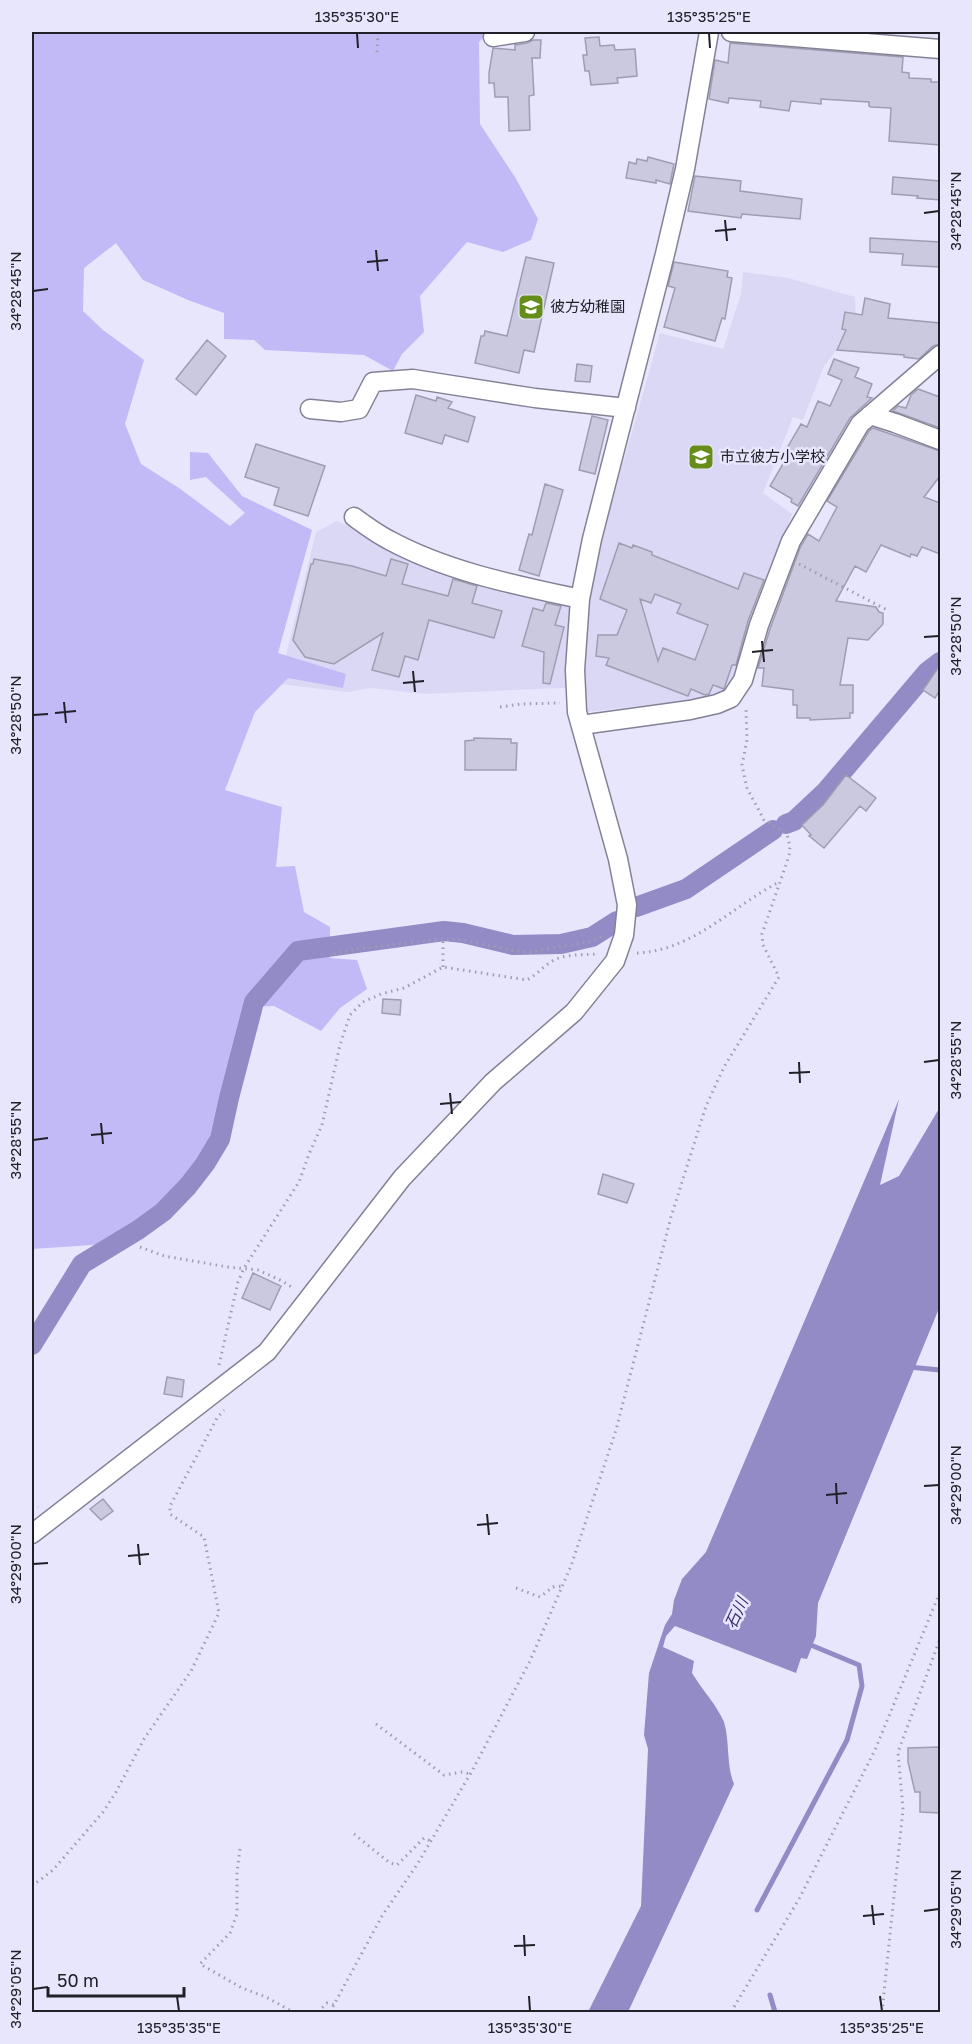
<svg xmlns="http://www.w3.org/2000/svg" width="972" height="2044" viewBox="0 0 972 2044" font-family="'Golos Text','Noto Sans JP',sans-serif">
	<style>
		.built { fill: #dad8f5 }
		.green { fill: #c1baf7 }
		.water { fill: #928bc6 }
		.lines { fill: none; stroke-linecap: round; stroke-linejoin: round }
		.stream { stroke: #928bc6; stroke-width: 5 }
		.canal { stroke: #928bc6; stroke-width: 20 }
		.building { fill: #cbc9df; stroke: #9f9db2; stroke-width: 1.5; fill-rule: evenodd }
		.minor-casing { stroke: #838196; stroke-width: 21 }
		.path { stroke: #9f9daf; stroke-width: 3; stroke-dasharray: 1.5 4.5; stroke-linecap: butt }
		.minor { stroke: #fff; stroke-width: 18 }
		.ticks { fill: none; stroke: #202028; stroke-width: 2 }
		.labels { text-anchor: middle; stroke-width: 5; stroke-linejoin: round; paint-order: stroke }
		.poi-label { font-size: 15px; fill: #202028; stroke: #e8e6fd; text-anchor: start }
		.water-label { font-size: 16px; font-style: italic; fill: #3b2b71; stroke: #e8e6fd }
		.neatline { fill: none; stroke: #202028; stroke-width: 2 }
		.ticks-label { font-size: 15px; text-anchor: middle; fill: #202028 }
	</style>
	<rect width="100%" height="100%" fill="#e8e6fd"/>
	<path class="built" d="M 743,272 L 788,278 L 855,297 L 856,318 L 838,348 L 824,366 L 803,420 L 793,417 L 763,493 L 792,514 L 739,669 L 728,690 L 716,697 L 587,712 L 585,687 L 425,694 L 371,688 L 347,692 L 279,684 L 316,532 L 337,521 L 381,541 L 588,605 L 599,548 L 660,333 L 723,349 L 741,294 Z"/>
	<path class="green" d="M 32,32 L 489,32 L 479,42 L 480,124 L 515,177 L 538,219 L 531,240 L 503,252 L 467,242 L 420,296 L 424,332 L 402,354 L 393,371 L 364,355 L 265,350 L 254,340 L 224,339 L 224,313 L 188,300 L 143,280 L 116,243 L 84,268 L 83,311 L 103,330 L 144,360 L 125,424 L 141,464 L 179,488 L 230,526 L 245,513 L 206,477 L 190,480 L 190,452 L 208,453 L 242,496 L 312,530 L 278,653 L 346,674 L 343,688 L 288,678 L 255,712 L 225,790 L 282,807 L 276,867 L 295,866 L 304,912 L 330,927 L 330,958 L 357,960 L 367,989 L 340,1008 L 321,1031 L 274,1006 L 243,1007 L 213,1138 L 182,1185 L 152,1213 L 107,1244 L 32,1249 Z"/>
	<path class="water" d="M 899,1099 L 880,1185 L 899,1176 L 940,1107 L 940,1306 L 818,1603 L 816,1636 L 807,1659 L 801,1658 L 796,1673 L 675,1626 L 666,1636 L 663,1647 L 694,1661 L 692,1673 C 701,1688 718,1707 724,1722 C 730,1742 726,1765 734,1784 L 628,2012 L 588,2012 L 641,1906 L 648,1749 L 644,1735 L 649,1673 L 665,1625 L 672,1614 L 674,1600 L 682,1579 L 706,1552 Z"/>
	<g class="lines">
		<path class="stream" d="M 909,1367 L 940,1370
			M 757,1910 L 847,1740 L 862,1686 L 859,1665 L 806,1643
			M 770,1995 L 775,2012"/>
		<path class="canal" d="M 786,824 L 794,821 L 826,791 L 927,672 L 940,662
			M 636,907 L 686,889 L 773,830
			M 32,1345 L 82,1264 L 138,1230 L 163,1212 L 188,1186 L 205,1164 L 220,1139 L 229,1098 L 254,1002 L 298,951 L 444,931 L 463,933 L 513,945 L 561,944 L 592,937 L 617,921"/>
	</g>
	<path class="building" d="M 599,37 L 600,46 L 614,45 L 615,50 L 635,49 L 637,76 L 617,78 L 618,83 L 591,85 L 589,71 L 585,71 L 583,55 L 587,55 L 585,38 Z
		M 533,40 L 541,40 L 540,58 L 532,58 L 534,95 L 529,96 L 530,130 L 509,131 L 508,97 L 495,97 L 494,83 L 489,83 L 489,73 L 493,48 L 515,50 L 515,45 L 527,43 Z
		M 730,43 L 903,57 L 902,72 L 909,73 L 909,78 L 931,79 L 931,82 L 940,82 L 940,145 L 889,141 L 891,108 L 871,107 L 869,106 L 869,102 L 821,99 L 821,104 L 791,101 L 789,111 L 760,107 L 761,101 L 729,98 L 728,103 L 709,99 L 715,60 L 728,63 Z
		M 648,157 L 674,164 L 670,184 L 656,180 L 656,183 L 626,178 L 629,162 L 636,164 L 637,159 L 647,161 Z
		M 695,176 L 741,181 L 740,191 L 802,199 L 800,219 L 742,214 L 741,218 L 688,211 Z
		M 893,177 L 940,181 L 940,200 L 917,198 L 918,196 L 892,194 Z
		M 870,238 L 940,242 L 940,267 L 902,265 L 903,254 L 870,252 Z
		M 526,257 L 554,263 L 534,352 L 524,350 L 519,373 L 475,363 L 481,336 L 484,336 L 485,331 L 507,336 Z
		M 674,262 L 728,271 L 727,277 L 732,278 L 725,319 L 722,318 L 715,341 L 664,327 L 675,288 L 668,286 Z
		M 865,298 L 890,304 L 888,318 L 940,323 L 940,344 L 933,346 L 919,359 L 904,357 L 904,355 L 837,350 L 846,330 L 842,329 L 845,312 L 862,315 Z
		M 207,340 L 226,356 L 196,395 L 176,379 Z
		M 834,359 L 859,368 L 855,377 L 872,384 L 867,397 L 872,398 L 850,418 L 798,506 L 791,502 L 792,499 L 770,486 L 790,452 L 786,450 L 801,424 L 807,427 L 818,401 L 830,406 L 842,380 L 828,374 Z
		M 577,364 L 592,366 L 590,382 L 575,381 Z
		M 918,389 L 940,397 L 940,428 L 893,411 L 898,406 L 906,408 L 911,395 Z
		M 416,395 L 436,401 L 437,397 L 452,402 L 448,408 L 475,417 L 468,442 L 445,435 L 442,444 L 405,433 Z
		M 592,416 L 608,420 L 595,474 L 579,470 Z
		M 873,428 L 940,451 L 940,476 L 924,497 L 940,503 L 940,554 L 922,547 L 917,556 L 911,554 L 910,557 L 881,545 L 866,572 L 855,566 L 836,601 L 876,607 L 879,612 L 883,613 L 883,624 L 868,640 L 848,638 L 840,685 L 853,685 L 853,713 L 850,713 L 850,718 L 810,720 L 810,718 L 797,718 L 797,705 L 793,705 L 793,690 L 762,686 L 764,668 L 758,668 L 770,629 L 800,548 L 808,534 L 819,541 L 837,507 L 827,501 L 869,431 Z
		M 256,444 L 325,466 L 308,516 L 274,505 L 279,488 L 245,477 Z
		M 545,484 L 563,490 L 539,576 L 519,570 L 529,534 L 532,535 Z
		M 619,543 L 632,548 L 633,545 L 652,552 L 652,555 L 738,589 L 744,573 L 764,580 L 748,621 L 736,665 L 732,665 L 724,689 L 713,685 L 709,694 L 705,695 L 691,689 L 688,696 L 606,665 L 609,658 L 596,656 L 598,635 L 617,635 L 627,610 L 600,599 ZM 655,594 L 681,604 L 677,613 L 708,625 L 695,660 L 663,648 L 658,661 L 640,599 L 651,603 Z
		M 314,559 L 352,566 L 386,576 L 391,559 L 408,564 L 402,584 L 448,596 L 453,579 L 477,586 L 472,603 L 502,611 L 494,638 L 429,620 L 418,660 L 405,656 L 399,677 L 372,670 L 383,633 L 334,664 L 305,657 L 293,640 L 311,564 L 313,564 Z
		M 546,603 L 561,606 L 555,625 L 564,627 L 550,684 L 543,683 L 544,652 L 522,646 L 533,608 L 543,611 Z
		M 940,665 L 940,690 L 935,698 L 923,690 Z
		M 474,738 L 511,739 L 511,743 L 517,743 L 516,770 L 465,770 L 465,741 L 474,740 Z
		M 846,775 L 876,798 L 866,811 L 860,806 L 824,848 L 809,836 L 811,835 L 802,825 L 823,805 Z
		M 383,999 L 401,1000 L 400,1015 L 382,1013 Z
		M 603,1174 L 634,1184 L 627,1203 L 598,1194 Z
		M 253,1273 L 281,1286 L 270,1310 L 242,1298 Z
		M 167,1377 L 184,1380 L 182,1397 L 164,1394 Z
		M 103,1499 L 113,1511 L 101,1520 L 90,1509 Z
		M 940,1747 L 940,1813 L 920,1812 L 920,1792 L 915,1792 L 908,1762 L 908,1748 Z"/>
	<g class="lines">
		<g class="minor-casing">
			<path id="minor" d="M 731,32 L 940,49
				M 493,37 L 525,32
				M 310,409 L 341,412 L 359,409 L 373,382 L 413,379 L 535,398 L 626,408
				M 870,415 L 895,423 L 940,440
				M 354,517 C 365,525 377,534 389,540 C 448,572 516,585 580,599
				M 581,725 L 690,710 L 717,704 L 731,698 L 743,680 L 759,625 L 791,541 L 860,424 L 940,355
				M 32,1534 L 267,1352 L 402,1178 L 493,1082 L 574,1012 L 615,961 L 624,935 L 627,905 L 618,859 L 577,712 L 575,670 L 580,599 L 592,539 L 665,254 L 685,169 L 709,32"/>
		</g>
		<path class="path" d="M 377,52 L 378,32
			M 799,564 L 889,611
			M 500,707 L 521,704 L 560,703
			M 637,953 C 692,951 733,906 779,882
			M 334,954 L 355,949 L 443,939 L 464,940 L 515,951 L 531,952 L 591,941 L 605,935
			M 443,967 L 443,939
			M 140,1247 L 164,1256 L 228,1267 L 258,1270 L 282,1281 L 293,1288
			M 219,1365 L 238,1282 L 244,1268 L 299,1182 L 309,1154 L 322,1125 L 340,1045 L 350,1015 L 363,1002 L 381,994 L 404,988 L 443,967 L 527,980 C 538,974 548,961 559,958 C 570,954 586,955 598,954
			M 32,1505 L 38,1507
			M 516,1588 L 540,1597 L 553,1587 L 563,1586
			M 376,1724 L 444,1775 L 462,1772 L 470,1774
			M 354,1834 L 390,1863 L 397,1865 L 424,1838 L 431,1841
			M 240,1849 L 237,1872 L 237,1914 L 230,1933 L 200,1964 L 242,1988 L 266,1997 L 293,2012
			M 32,1886 L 53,1870 L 103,1812 L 116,1792 L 144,1739 L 191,1671 L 219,1613 L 204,1537 L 170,1514 L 170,1506 L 217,1418 L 224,1410
			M 318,2012 L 327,2003 L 334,2005
			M 330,2012 L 382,1916 L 418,1863 L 472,1771 L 530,1661 L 571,1566 L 616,1430 L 671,1217 L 706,1106 L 724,1067 L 779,977 L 763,945 L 762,934 L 789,856 L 790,847 L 787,834 L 764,820 L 747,788 L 742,765 L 747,740 L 746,708
			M 731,2012 L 799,1899 L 875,1750 L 940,1592
			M 882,2012 L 903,1809 L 898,1752 L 940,1639"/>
		<use href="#minor" class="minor"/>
	</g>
	<path class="ticks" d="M 357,33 L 358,48M 709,33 L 710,48M 924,213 L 939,211M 725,220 L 727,241M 715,231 L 736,229M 376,250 L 378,271M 367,262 L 388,260M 33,291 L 48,289M 924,637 L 939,636M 762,641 L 764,662M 752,652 L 773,650M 413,671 L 415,692M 403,683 L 424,681M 64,702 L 66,723M 55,713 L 76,711M 33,715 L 48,714M 799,1062 L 800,1083M 924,1062 L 939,1060M 789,1073 L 810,1072M 450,1093 L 452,1114M 440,1104 L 461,1102M 101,1123 L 103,1144M 91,1135 L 112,1133M 33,1140 L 48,1138M 836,1483 L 837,1504M 924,1486 L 939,1485M 826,1495 L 847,1493M 487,1514 L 489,1535M 477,1525 L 498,1523M 138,1544 L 140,1565M 128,1556 L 149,1554M 33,1564 L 48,1563M 872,1905 L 874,1925M 924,1911 L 939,1909M 863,1916 L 884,1914M 524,1935 L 525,1956M 514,1946 L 535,1945M 33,1989 L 48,1987M 177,1996 L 179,2011M 529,1996 L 530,2011M 880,1996 L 882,2011"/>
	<defs>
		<g id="school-square" transform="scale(1.35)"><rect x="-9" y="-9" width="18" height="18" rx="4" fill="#668d19" stroke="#e8e6fd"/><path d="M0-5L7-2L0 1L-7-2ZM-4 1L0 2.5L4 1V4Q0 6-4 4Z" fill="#fff"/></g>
	</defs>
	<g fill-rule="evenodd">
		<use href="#school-square" x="531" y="307"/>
		<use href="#school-square" x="701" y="457"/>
	</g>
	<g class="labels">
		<g class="poi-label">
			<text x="550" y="312">彼方幼稚園</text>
			<text x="720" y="462">市立彼方小学校</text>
		</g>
		<g class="water-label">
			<text transform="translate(736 1613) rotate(-65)" y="6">石川</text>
		</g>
	</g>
	<rect width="972" height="2044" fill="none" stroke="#e8e6fd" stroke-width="66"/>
	<path d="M48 1987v9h136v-9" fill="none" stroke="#202028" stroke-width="3"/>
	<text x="57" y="1987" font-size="18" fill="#202028" stroke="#e8e6fd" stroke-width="4.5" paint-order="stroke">50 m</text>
	<rect x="33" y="33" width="906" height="1978" class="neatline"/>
	<g class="ticks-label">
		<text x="357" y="22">135°35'30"E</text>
		<text x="709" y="22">135°35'25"E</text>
		<text transform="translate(956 211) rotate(-90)" y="5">34°28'45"N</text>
		<text transform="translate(16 291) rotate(-90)" y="5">34°28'45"N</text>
		<text transform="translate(956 636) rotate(-90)" y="5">34°28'50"N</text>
		<text transform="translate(16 715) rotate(-90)" y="5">34°28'50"N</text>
		<text transform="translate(956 1060) rotate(-90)" y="5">34°28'55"N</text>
		<text transform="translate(16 1140) rotate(-90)" y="5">34°28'55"N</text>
		<text transform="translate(956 1485) rotate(-90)" y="5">34°29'00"N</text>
		<text transform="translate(16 1564) rotate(-90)" y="5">34°29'00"N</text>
		<text transform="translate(956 1909) rotate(-90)" y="5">34°29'05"N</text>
		<text transform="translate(16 1989) rotate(-90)" y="5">34°29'05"N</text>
		<text x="179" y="2033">135°35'35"E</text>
		<text x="530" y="2033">135°35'30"E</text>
		<text x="882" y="2033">135°35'25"E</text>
	</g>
</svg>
